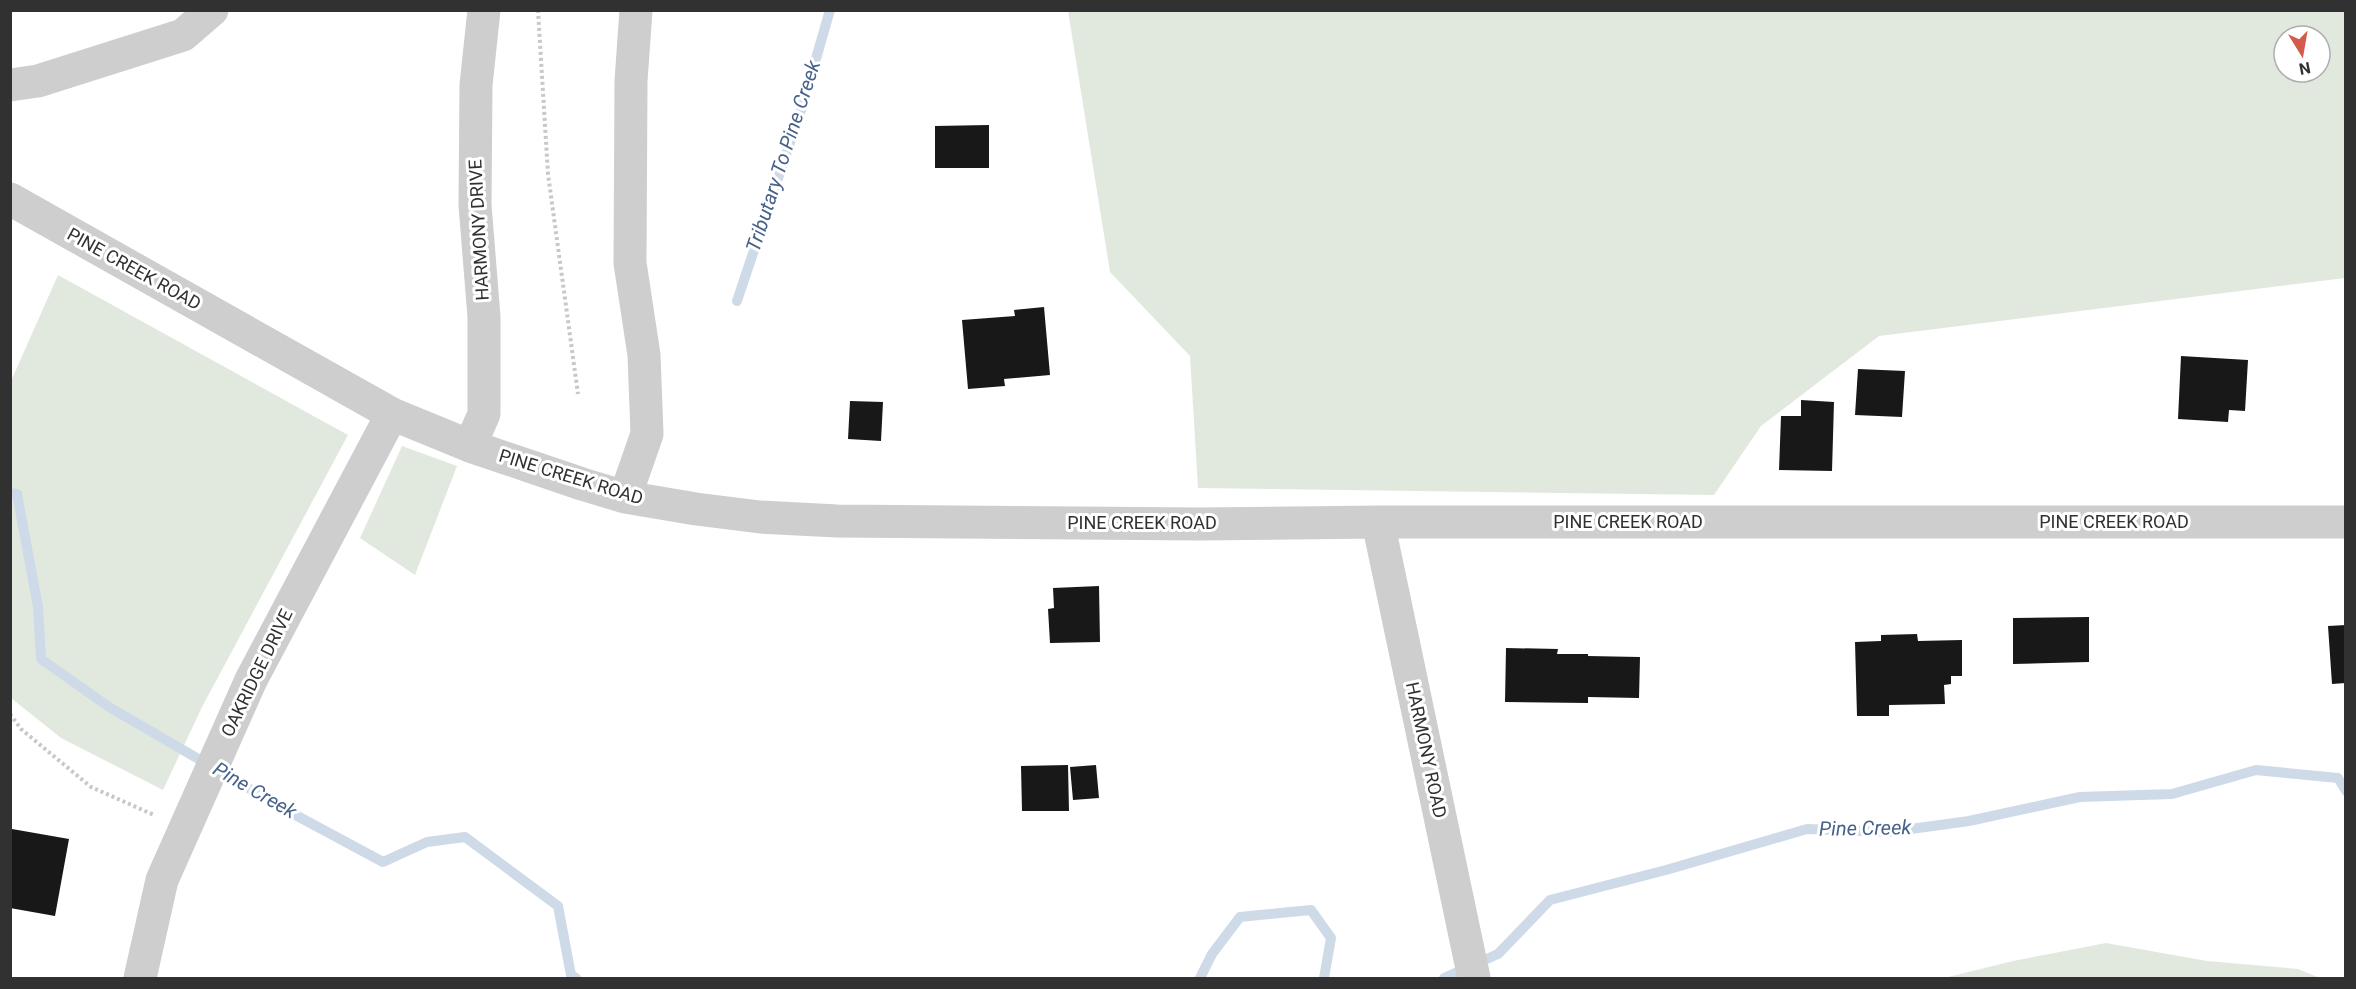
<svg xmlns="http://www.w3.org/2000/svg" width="2356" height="989" viewBox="0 0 2356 989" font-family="Roboto,sans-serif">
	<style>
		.green { fill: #e1e9de; fill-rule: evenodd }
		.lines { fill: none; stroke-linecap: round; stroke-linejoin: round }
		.stream { stroke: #cfdae9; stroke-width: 10 }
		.building { fill: #181818 }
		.path { stroke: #c8c8c8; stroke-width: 4; stroke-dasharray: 3 3; stroke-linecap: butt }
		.minor { stroke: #cecece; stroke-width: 33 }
		.labels { text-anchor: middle; stroke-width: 6; stroke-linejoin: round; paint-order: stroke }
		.street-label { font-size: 18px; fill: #313131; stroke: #fff }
		.water-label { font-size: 20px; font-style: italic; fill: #47628a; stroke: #fff }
	</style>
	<rect width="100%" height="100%" fill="#fff"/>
	<path class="green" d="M 1068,11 L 2345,11 L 2345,278 L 1879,336 L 1761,426 L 1714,495 L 1198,488 L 1190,356 L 1110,272 ZM 2284,36 L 2320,36 L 2320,72 L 2284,72 Z
		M 58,275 L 348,435 L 202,707 L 163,790 L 61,738 L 11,698 L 11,381 Z
		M 402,446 L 457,466 L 415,575 L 360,538 Z
		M 2106,943 L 2207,961 L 2298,969 L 2320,978 L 1944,978 L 2013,961 Z"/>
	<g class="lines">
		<path class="stream" d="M 737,301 L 803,104 L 830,10
			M 10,493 L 17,494 L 38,607 L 41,659 L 109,707 L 288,811 L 383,862 L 427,842 L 465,837 L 558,906 L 571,975 L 576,978
			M 1200,978 L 1212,954 L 1240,917 L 1311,910 L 1331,938 L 1324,978
			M 1444,978 L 1498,954 L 1550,900 L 1666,870 L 1807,829 L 1889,832 L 1969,821 L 2080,797 L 2172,794 L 2256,770 L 2338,778 L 2346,791"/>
	</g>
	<path class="building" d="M 989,125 L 989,168 L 935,168 L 935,126 Z
		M 1044,307 L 1050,375 L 1004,379 L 1005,386 L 968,389 L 962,320 L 1015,316 L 1014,310 Z
		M 2181,356 L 2248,360 L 2245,411 L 2229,410 L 2228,422 L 2178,419 Z
		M 1858,369 L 1905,371 L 1902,417 L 1855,415 Z
		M 1801,400 L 1834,402 L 1832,471 L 1779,470 L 1781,416 L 1801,416 Z
		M 850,401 L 883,402 L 881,441 L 848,439 Z
		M 1099,586 L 1100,642 L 1050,643 L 1048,609 L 1054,608 L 1053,588 Z
		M 2089,617 L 2089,662 L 2013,664 L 2013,618 Z
		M 2346,625 L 2346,683 L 2332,684 L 2328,626 Z
		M 1917,634 L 1918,641 L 1962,640 L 1962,676 L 1951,676 L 1951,684 L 1944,685 L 1945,704 L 1889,705 L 1889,716 L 1857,716 L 1855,642 L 1881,641 L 1881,635 Z
		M 1506,648 L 1558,649 L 1557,654 L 1588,654 L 1588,656 L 1640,657 L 1639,698 L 1588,697 L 1588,703 L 1505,702 Z
		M 1068,765 L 1069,811 L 1022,811 L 1021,766 Z
		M 1096,765 L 1099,798 L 1073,800 L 1070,767 Z
		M 12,829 L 69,839 L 55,916 L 10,908 Z"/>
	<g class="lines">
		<path class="path" d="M 538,10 L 548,174 L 578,394
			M 10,714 L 21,729 L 91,787 L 154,815"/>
		<path class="minor" d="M 10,85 L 38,81 L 183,35 L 212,10
			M 10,199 L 392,414 L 470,446 L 582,484 L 625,497 L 696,509 L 760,517 L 837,521 L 1200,524 L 1378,522 L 2346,522
			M 470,446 L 484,414 L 484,317 L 475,205 L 476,85 L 484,10
			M 625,497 L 647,434 L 644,355 L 630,263 L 631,81 L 636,10
			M 1378,522 L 1474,978
			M 140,978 L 162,880 L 251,680 L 392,414"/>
	</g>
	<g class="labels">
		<g class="street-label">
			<text transform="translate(479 230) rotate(-93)" y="6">HARMONY DRIVE</text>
			<text transform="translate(134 269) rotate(29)" y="6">PINE CREEK ROAD</text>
			<text transform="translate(571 477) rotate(17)" y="6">PINE CREEK ROAD</text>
			<text x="1628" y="528">PINE CREEK ROAD</text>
			<text x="2114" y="528">PINE CREEK ROAD</text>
			<text x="1142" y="529">PINE CREEK ROAD</text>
			<text transform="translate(257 673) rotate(-64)" y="6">OAKRIDGE DRIVE</text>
			<text transform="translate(1426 750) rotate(78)" y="6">HARMONY ROAD</text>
		</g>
		<g class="water-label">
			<text transform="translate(783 156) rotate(-72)" y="7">Tributary To Pine Creek</text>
			<text transform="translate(255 790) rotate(30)" y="7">Pine Creek</text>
			<text transform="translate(1865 828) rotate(-1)" y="7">Pine Creek</text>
		</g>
	</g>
	<rect width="2356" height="989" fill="none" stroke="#313131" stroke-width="24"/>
	<g transform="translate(2302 54) rotate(169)"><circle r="28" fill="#ffffff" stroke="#adadad" stroke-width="1.5"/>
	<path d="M0-4.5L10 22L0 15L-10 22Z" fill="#d25b49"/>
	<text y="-9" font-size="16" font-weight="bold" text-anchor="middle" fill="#313131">N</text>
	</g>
</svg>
